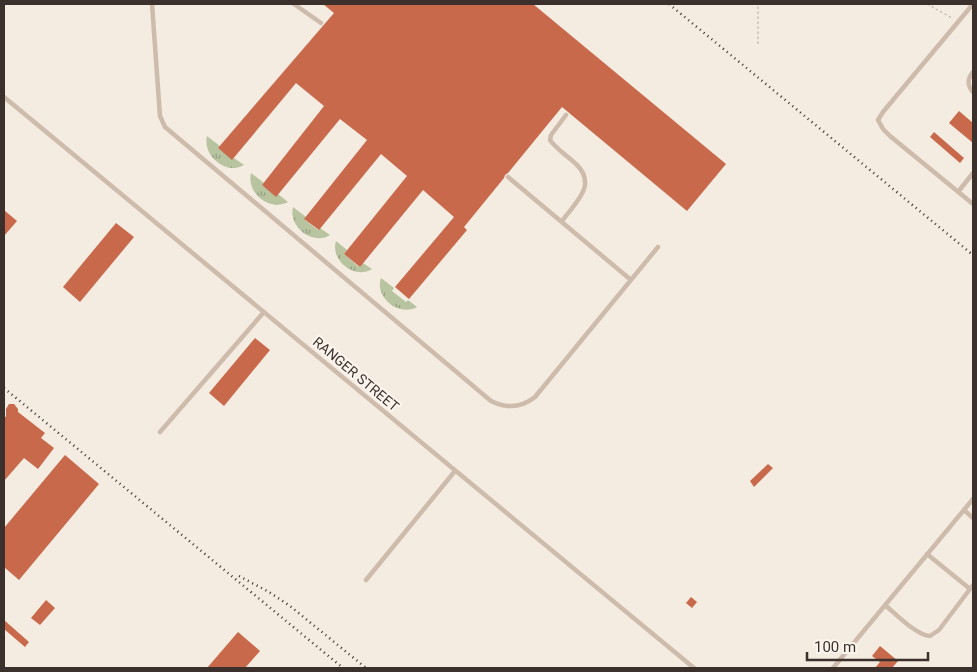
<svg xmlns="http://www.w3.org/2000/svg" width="977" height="672" viewBox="0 0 977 672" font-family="Roboto,sans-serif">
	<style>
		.grass { fill: url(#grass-tufts) }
		.building { fill: #c8694b }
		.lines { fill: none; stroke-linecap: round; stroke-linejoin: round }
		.path { stroke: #b9a596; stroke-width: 1; stroke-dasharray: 2.5 2.5; stroke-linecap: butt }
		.lane { stroke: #cdbbac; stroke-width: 4.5 }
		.rail { stroke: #3b302b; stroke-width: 2.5; stroke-dasharray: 1 4; stroke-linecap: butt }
		.labels { text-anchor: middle; stroke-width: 4.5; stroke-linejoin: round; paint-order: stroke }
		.street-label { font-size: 14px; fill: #3b302b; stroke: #fbf5ee }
	</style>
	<defs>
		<pattern id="grass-tufts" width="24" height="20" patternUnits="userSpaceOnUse" patternTransform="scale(1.25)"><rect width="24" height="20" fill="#b8c4a0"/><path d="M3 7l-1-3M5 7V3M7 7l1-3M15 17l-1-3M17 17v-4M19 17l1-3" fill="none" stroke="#97a083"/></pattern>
	</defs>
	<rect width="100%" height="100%" fill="#f4ebe1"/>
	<path class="grass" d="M 207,136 L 220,146 L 218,148 L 232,159 L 234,158 L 244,165 C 226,176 202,155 207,136 Z
		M 251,173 L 264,183 L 262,185 L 276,196 L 278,194 L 288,202 C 270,212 246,193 251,173 Z
		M 293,207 L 306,217 L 305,220 L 318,230 L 320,228 L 330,235 C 312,246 288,226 293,207 Z
		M 336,241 L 347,250 L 344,254 L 359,267 L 363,263 L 372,269 C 354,280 330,260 336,241 Z
		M 381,278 L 394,288 L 392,291 L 406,302 L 408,300 L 417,307 C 400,317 374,298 381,278 Z"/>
	<path class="building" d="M 323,4 L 533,4 L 726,164 L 687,211 L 562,107 L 508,173 L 505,175 L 504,178 L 464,227 L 467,230 L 409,299 L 395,287 L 454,217 L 423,190 L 360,267 L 344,254 L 407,176 L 381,154 L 319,230 L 304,219 L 367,140 L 340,119 L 276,197 L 262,185 L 324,106 L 296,83 L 232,160 L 218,148 L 334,13 Z
		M 959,111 L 973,123 L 973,143 L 949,123 Z
		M 934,132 L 964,158 L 960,163 L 930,137 Z
		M 4,210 L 17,221 L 4,236 Z
		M 116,223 L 134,237 L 80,302 L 63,287 Z
		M 255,338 L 270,350 L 224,406 L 209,393 Z
		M 9,404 L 14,404 L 18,409 L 18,412 L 45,433 L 41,438 L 54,448 L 38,469 L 24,458 L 4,481 L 4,416 L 6,417 L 6,409 Z
		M 65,455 L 99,484 L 19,580 L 4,567 L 4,528 Z
		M 768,464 L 773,468 L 754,487 L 750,481 Z
		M 691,597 L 697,602 L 692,608 L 686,603 Z
		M 46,600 L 55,608 L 40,625 L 31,618 Z
		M 4,620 L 29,642 L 25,647 L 4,629 Z
		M 238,632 L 260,651 L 245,668 L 207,668 Z
		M 880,646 L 898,661 L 892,668 L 875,668 L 880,662 L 872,656 Z"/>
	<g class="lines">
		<path class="path" d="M 927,4 L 952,18
			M 758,44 L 758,4"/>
		<path class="lane" d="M 152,4 L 160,116 L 165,127 L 491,401 C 507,409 521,408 535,397 L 658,247
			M 294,4 L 321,23
			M 973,4 L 883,112 L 878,120 L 883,129 L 890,136 L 973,204
			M 973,72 C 967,79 967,85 973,92
			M 4,97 L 694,668
			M 508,177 L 631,280
			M 958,192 L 973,173
			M 562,221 C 575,203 598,185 576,164 C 568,156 557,150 550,140 L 551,135 L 566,115
			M 160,432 L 264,312
			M 964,510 L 973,518
			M 927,554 L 970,589
			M 366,580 L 455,471
			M 885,605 C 896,614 916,635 930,636 L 939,630 L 973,585
			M 833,668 L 973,499"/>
		<path class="rail" d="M 669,4 L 973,255
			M 4,388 L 343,668
			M 239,576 L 269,592 L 290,606 L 366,668"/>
	</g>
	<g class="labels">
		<g class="street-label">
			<text transform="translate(356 374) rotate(40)" y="5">RANGER STREET</text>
		</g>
	</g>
	<rect width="977" height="672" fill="none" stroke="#3b302b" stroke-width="10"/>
	<path d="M807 652v8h121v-8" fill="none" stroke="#3b302b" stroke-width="2.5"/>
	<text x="814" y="652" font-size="15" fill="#3b302b" stroke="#fbf5ee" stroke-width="4" paint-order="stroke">100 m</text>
</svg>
